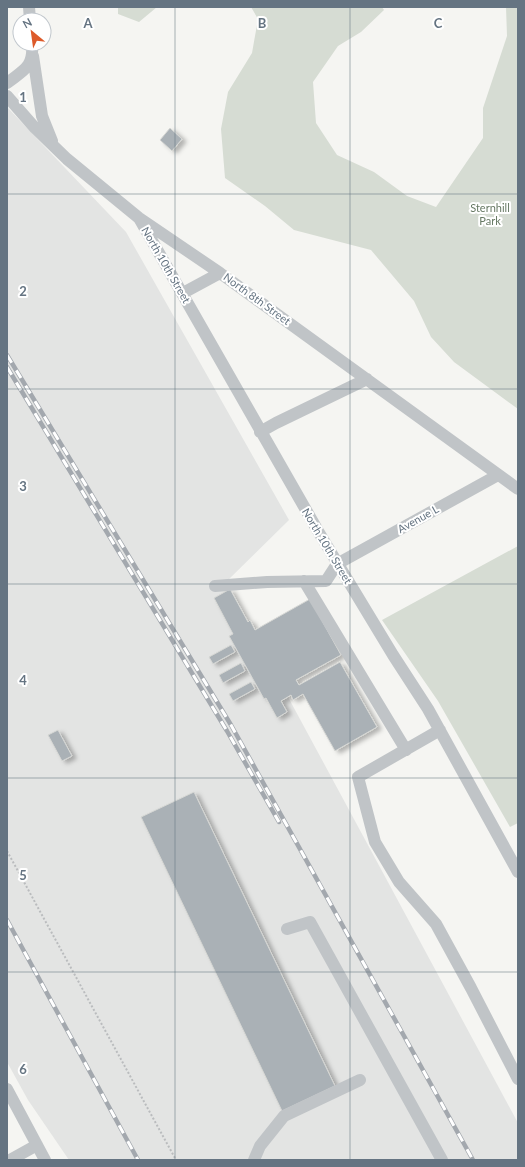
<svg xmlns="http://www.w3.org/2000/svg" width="525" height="1167" viewBox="0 0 525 1167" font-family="Lato,sans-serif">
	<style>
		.built { fill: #e3e4e3 }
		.green { fill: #d6dcd3 }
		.building { fill: #aab1b6; stroke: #d6d7d4; filter: url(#shadow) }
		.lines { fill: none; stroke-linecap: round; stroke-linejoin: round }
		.path { stroke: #babcbe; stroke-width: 2; stroke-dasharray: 2 2; stroke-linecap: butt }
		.minor { stroke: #c0c4c7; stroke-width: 12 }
		.rail-casing { stroke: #a3a8ae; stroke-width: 4.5 }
		.rail { stroke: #fff; stroke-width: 3; stroke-dasharray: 9; stroke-linecap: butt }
		.grid { fill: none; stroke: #657482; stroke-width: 1; stroke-opacity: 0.55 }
		.labels { text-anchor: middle; stroke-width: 4; stroke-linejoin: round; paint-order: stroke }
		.park-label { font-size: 11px; fill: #677964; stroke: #fff }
		.street-label { font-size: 11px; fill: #657482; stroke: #fff }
		.grid-label { font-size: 13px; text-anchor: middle; font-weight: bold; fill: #657482; stroke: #fff; stroke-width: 4; stroke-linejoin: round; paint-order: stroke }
	</style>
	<defs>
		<filter id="shadow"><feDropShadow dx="4.5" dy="2.5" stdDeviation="2" flood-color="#0004"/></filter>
	</defs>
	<rect width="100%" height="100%" fill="#f5f5f2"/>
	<path class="built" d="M 7,107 L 126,232 L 289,520 L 226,582 L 518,1123 L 518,1160 L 69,1160 L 28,1100 L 7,1062 Z"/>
	<path class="green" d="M 118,7 L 157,7 L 139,22 L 118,14 Z
		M 251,7 L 382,7 L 384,10 L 361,32 L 338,46 L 313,82 L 316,123 L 337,155 L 374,172 L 407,196 L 436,207 L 483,138 L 483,108 L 507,36 L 506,7 L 518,7 L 518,409 L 454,362 L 431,337 L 414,301 L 371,250 L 294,230 L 265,206 L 225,178 L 221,129 L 228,92 L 252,53 L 258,19 Z
		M 518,546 L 518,823 L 510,827 L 438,701 L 382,620 Z"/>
	<path class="building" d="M 170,128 L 182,139 L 172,151 L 160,140 Z
		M 230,589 L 248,622 L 250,620 L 255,630 L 310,599 L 341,655 L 296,680 L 299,685 L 340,662 L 377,727 L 335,751 L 303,694 L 293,700 L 291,695 L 281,701 L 287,712 L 277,718 L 266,698 L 264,699 L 229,636 L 233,634 L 214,598 Z
		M 231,645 L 235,652 L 213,664 L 209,657 Z
		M 241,663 L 245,671 L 223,683 L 219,675 Z
		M 251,682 L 255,689 L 233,701 L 229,694 Z
		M 58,730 L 72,756 L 62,761 L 48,735 Z
		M 194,792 L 335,1086 L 282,1111 L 141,817 Z"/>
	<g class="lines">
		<path class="path" d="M 7,851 L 176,1160"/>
		<path class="minor" d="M 29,7 L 30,20
			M 33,56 L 42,116 L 52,141
			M 7,83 C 24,70 34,67 32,44
			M 7,96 L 35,128 L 67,159 L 139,218 L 220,273 L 518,489
			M 139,218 L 318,531 L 393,655 L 428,709 L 518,872
			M 183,293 L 220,273
			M 260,432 L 276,423 L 367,379
			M 304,581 L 406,750
			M 215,586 L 267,582 L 326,581 L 337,564 L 498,475
			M 440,730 L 358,777 L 375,842 L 399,882 L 436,924 L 471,988 L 518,1079
			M 287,929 L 310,922 L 442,1160
			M 7,1089 L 45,1160
			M 10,1160 L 37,1145
			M 254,1160 L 260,1146 L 284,1116 L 360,1080"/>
		<g class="rail-casing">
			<path id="rail" d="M 7,355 L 231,725 L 473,1160
				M 7,367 L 227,731 L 279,822
				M 7,920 L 138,1160"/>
		</g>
		<use href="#rail" class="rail"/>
	</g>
	<path class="grid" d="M 175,7 L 175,1160M 350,7 L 350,1160M 7,194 L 518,194M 7,389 L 518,389M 7,584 L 518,584M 7,778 L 518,778M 7,972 L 518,972"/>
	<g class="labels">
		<g class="park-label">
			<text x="490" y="212">Sternhill<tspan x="490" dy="13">Park</tspan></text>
		</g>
		<g class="street-label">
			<text transform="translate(166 265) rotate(60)" y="4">North 10th Street</text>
			<text transform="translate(257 299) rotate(36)" y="4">North 8th Street</text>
			<text transform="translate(418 519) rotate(-29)" y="4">Avenue L</text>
			<text transform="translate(327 546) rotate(59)" y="4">North 10th Street</text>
		</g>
	</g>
	<g class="grid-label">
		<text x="88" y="28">A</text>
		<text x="262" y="28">B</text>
		<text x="438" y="28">C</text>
		<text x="23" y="102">1</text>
		<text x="23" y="296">2</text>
		<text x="23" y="491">3</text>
		<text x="23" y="685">4</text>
		<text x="23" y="880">5</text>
		<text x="23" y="1074">6</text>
	</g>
	<rect width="525" height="1167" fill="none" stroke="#657482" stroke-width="16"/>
	<g transform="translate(32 32) rotate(331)"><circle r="19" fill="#ffffff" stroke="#c1c7cd"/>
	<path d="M0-3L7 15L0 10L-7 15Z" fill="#dd5a2a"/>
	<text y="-6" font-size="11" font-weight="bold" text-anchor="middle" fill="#657482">N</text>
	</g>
</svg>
